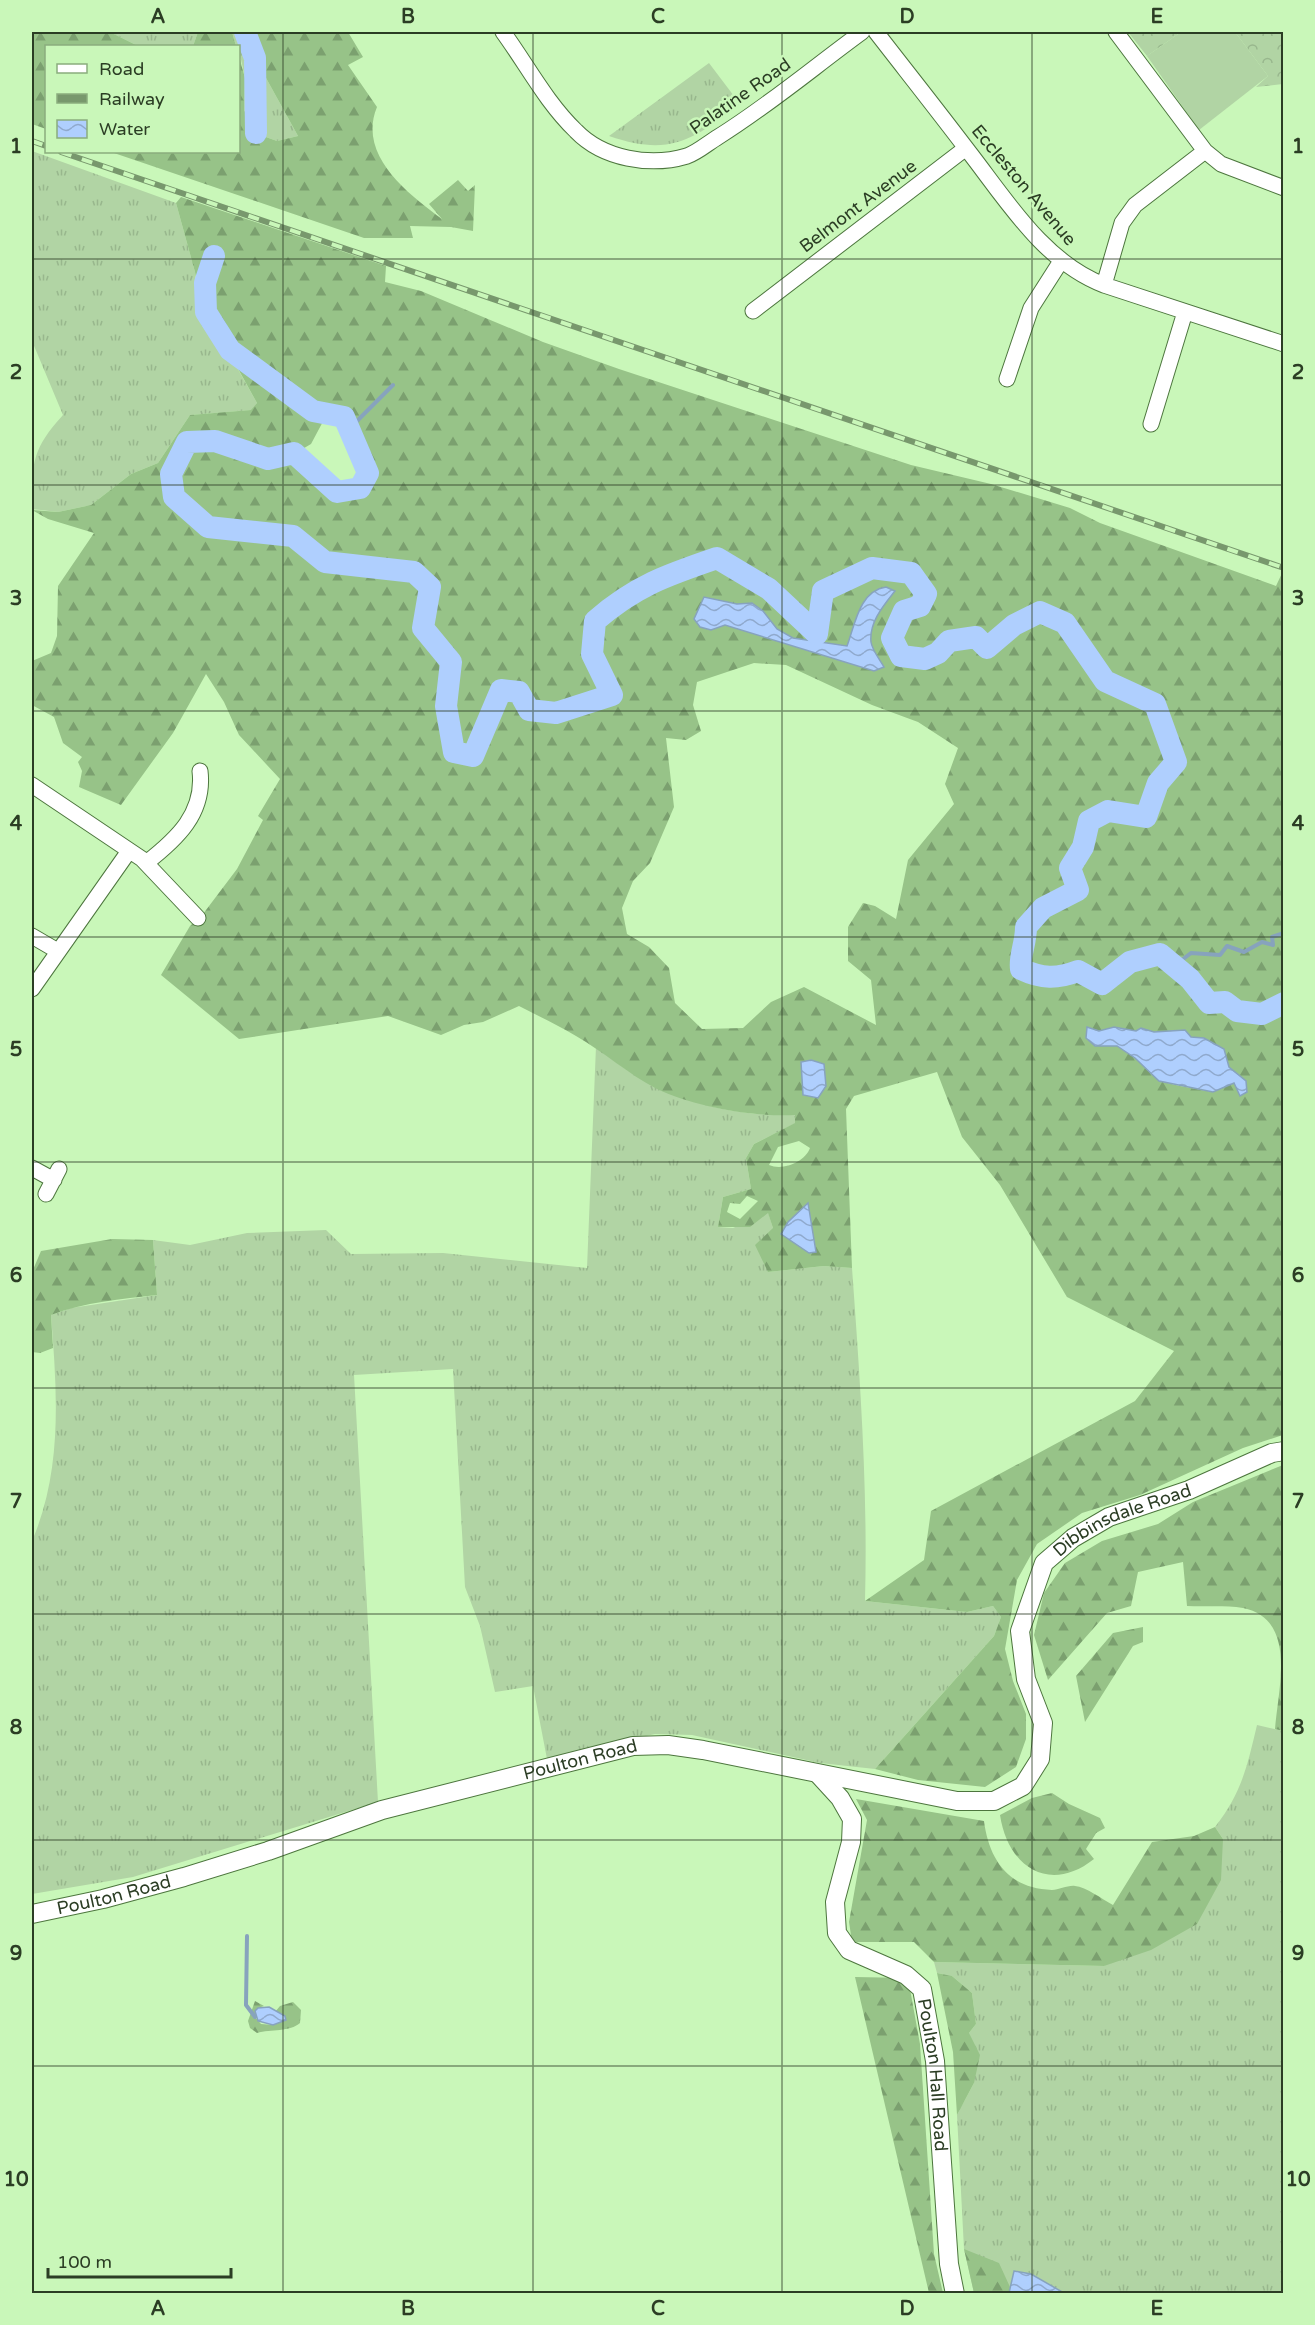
<svg xmlns="http://www.w3.org/2000/svg" width="1315" height="2325" viewBox="0 0 1315 2325" font-family="'Varela Round',sans-serif">
	<style>
		.grass { fill: url(#grass-tufts) }
		.forest { fill: url(#forest-firs); fill-rule: evenodd }
		.park { fill: url(#park-crowns) }
		.garden { fill: #b1d4a4 }
		.water { fill: url(#water-waves); stroke: #87a3bd; stroke-width: 1.5 }
		.lines { fill: none; stroke-linecap: round; stroke-linejoin: round }
		.stream { stroke: #87a3bd; stroke-width: 4 }
		.river { stroke: #afcffe; stroke-width: 22 }
		.minor-casing { stroke: #4d763e; stroke-width: 17 }
		.tertiary-casing { stroke: #4d763e; stroke-width: 20 }
		.minor { stroke: #fff; stroke-width: 15 }
		.tertiary { stroke: #fff; stroke-width: 18 }
		.rail-casing { stroke: #78986d; stroke-width: 6 }
		.rail { stroke: #c9f7b9; stroke-width: 4; stroke-dasharray: 11; stroke-linecap: butt }
		.grid { fill: none; stroke: #2b3d24; stroke-width: 1.5; stroke-opacity: 0.55 }
		.labels { text-anchor: middle; stroke-width: 5; stroke-linejoin: round; paint-order: stroke }
		.street-label { font-size: 18px; fill: #2b3d24; stroke: #c9f7b9 }
		.neatline { fill: none; stroke: #2b3d24; stroke-width: 2 }
		.grid-label { font-size: 20px; text-anchor: middle; font-weight: bold; fill: #2b3d24 }
	</style>
	<defs>
		<pattern id="grass-tufts" width="24" height="20" patternUnits="userSpaceOnUse" patternTransform="scale(1.5)"><rect width="24" height="20" fill="#b1d4a4"/><path d="M3 7l-1-3M5 7V3M7 7l1-3M15 17l-1-3M17 17v-4M19 17l1-3" fill="none" stroke="#98b78d"/></pattern>
		<pattern id="forest-firs" width="22" height="20" patternUnits="userSpaceOnUse" patternTransform="scale(1.5)"><rect width="22" height="20" fill="#97c388"/><path d="M5 1l3.5 6h-7zM16 11l3.5 6h-7z" fill="#7ba06f"/></pattern>
		<pattern id="park-crowns" width="20" height="18" patternUnits="userSpaceOnUse" patternTransform="scale(1.5)"><rect width="20" height="18" fill="#b1d4a4"/><path d="M2 6a3 3 0 1 1 6 0M12 15a3 3 0 1 1 6 0" fill="none" stroke="#98b78d"/></pattern>
		<pattern id="water-waves" width="16" height="10" patternUnits="userSpaceOnUse" patternTransform="scale(1.5)"><rect width="16" height="10" fill="#afcffe"/><path d="M0 5q4-4 8 0t8 0" fill="none" stroke="#8fa9cd"/></pattern>
	</defs>
	<rect width="100%" height="100%" fill="#c9f7b9"/>
	<path class="grass" d="M 110,32 L 198,32 L 193,46 L 138,46 Z
		M 232,32 L 245,32 L 255,58 L 298,136 L 277,141 L 249,131 L 252,114 L 244,111 L 245,78 L 238,46 L 236,46 Z
		M 709,63 L 740,104 C 693,140 670,157 609,136 Z
		M 32,151 L 176,203 L 195,272 L 196,307 L 230,355 L 257,403 L 252,410 L 190,415 L 158,463 L 131,474 L 91,505 L 58,512 L 32,509 C 32,464 31,450 63,415 L 32,341 Z
		M 596,1046 C 649,1094 724,1119 796,1114 L 796,1123 L 754,1144 L 746,1158 L 751,1189 L 723,1197 L 718,1227 L 733,1228 L 768,1212 L 773,1228 L 768,1272 L 824,1266 L 852,1268 C 860,1379 868,1489 865,1601 L 967,1612 L 993,1606 L 1001,1617 L 994,1636 L 875,1769 L 820,1763 L 692,1735 L 655,1734 L 547,1759 L 533,1686 L 495,1692 L 480,1626 L 465,1587 L 453,1369 L 354,1375 L 378,1802 L 133,1877 L 32,1894 L 32,1541 C 63,1469 57,1392 51,1315 L 71,1308 L 157,1295 L 153,1240 L 190,1245 L 247,1233 L 326,1230 L 351,1254 L 443,1253 L 587,1268 Z
		M 1257,1725 L 1283,1731 L 1283,2293 L 974,2293 L 964,2249 L 957,2115 L 974,2083 L 969,2033 L 976,2024 L 972,1993 L 952,1976 L 937,1973 L 934,1962 L 1104,1966 L 1223,1839 L 1215,1827 C 1242,1792 1247,1767 1257,1725 Z"/>
	<path class="forest" d="M 32,32 L 110,32 L 138,46 L 46,46 L 46,129 L 32,124 Z
		M 198,32 L 232,32 L 236,46 L 193,46 Z
		M 245,32 L 348,32 L 363,57 L 348,65 L 377,107 C 357,155 408,194 442,219 L 429,204 L 458,180 L 468,191 L 475,185 L 473,231 L 451,227 L 410,226 L 413,238 L 364,238 L 111,152 L 238,152 L 239,56 L 245,78 L 244,111 L 252,114 L 249,131 L 277,141 L 298,136 L 255,58 Z
		M 181,197 L 386,266 L 385,282 L 421,291 L 543,342 L 619,369 L 911,465 L 991,484 L 1070,508 L 1100,523 L 1276,586 L 1283,571 L 1283,1435 L 1243,1448 L 1140,1495 L 1082,1513 L 1037,1544 L 1017,1580 L 1005,1649 L 1013,1681 L 1026,1714 L 1026,1739 L 1016,1767 L 985,1787 L 918,1780 L 875,1769 L 994,1636 L 1001,1617 L 993,1606 L 967,1612 L 865,1601 L 924,1560 L 931,1511 L 1135,1401 L 1174,1351 L 1067,1297 L 1000,1185 L 962,1137 L 937,1072 L 854,1096 L 846,1109 L 852,1268 L 824,1266 L 768,1272 L 755,1245 L 773,1228 L 768,1213 L 750,1227 L 718,1227 L 723,1197 L 751,1189 L 746,1158 L 754,1144 L 795,1123 L 795,1115 C 753,1117 695,1107 657,1089 C 628,1074 604,1052 576,1036 C 558,1025 538,1016 519,1006 L 483,1022 L 464,1025 L 441,1035 L 388,1016 L 239,1039 L 161,975 L 190,926 L 203,914 L 237,869 L 263,820 L 258,816 L 280,779 L 239,735 L 224,702 L 206,674 L 173,733 L 121,805 L 79,787 L 82,771 L 78,762 L 82,757 L 63,743 L 54,717 L 32,705 L 32,661 L 51,653 L 57,636 L 58,586 L 94,533 L 48,519 L 32,510 L 58,512 L 91,505 L 131,474 L 158,463 L 190,415 L 251,410 L 257,403 L 199,298 L 195,272 L 176,203 ZM 327,414 L 344,417 L 368,473 L 360,488 L 337,492 L 294,454 L 311,444 ZM 754,663 L 786,665 L 872,705 L 918,722 L 958,748 L 945,784 L 954,804 L 908,860 L 896,919 L 875,906 L 863,903 L 848,927 L 848,961 L 871,980 L 876,1025 L 804,987 L 771,1002 L 743,1028 L 702,1029 L 675,1003 L 669,968 L 649,947 L 627,934 L 622,908 L 633,881 L 650,863 L 674,807 L 666,738 L 686,740 L 701,731 L 693,705 L 697,682 ZM 1087,1027 L 1100,1031 L 1114,1027 L 1136,1031 L 1141,1028 L 1154,1032 L 1184,1030 L 1191,1037 L 1204,1038 L 1224,1049 L 1229,1067 L 1246,1081 L 1234,1082 L 1213,1092 L 1180,1086 L 1159,1081 L 1135,1058 L 1117,1046 L 1095,1046 ZM 799,1141 L 810,1148 C 805,1162 783,1171 769,1165 L 778,1147 ZM 747,1196 L 758,1201 L 740,1219 L 727,1212 L 730,1203 L 740,1204 Z
		M 112,1239 L 153,1240 L 157,1295 C 121,1299 85,1302 51,1315 L 53,1348 L 40,1353 L 32,1352 L 32,1272 L 41,1251 Z
		M 1283,1465 L 1283,1731 L 1275,1729 C 1278,1689 1298,1619 1243,1608 C 1225,1605 1205,1607 1187,1606 L 1183,1562 L 1138,1572 L 1131,1606 L 1107,1613 L 1048,1680 L 1034,1635 L 1044,1593 L 1065,1563 L 1102,1541 L 1158,1524 L 1193,1502 Z
		M 1143,1627 L 1143,1642 L 1133,1646 L 1085,1722 L 1076,1676 L 1113,1633 Z
		M 1052,1793 L 1069,1804 L 1100,1818 L 1105,1828 L 1096,1833 L 1086,1849 L 1094,1859 C 1050,1894 1008,1868 1000,1815 L 1032,1798 Z
		M 856,1799 L 984,1821 C 989,1860 1009,1889 1052,1890 C 1059,1890 1068,1885 1075,1886 C 1086,1887 1102,1899 1113,1905 L 1152,1842 L 1194,1836 L 1215,1827 L 1223,1839 L 1221,1880 L 1197,1924 L 1151,1950 L 1104,1966 L 934,1962 L 914,1942 L 852,1942 L 849,1922 L 867,1820 Z
		M 937,1973 L 952,1976 L 972,1993 L 976,2024 L 969,2033 L 980,2055 L 974,2083 L 957,2115 L 953,2052 Z
		M 855,1977 L 908,1978 L 920,2044 L 934,2254 L 943,2293 L 929,2293 Z
		M 255,2001 L 264,2006 L 258,2008 L 255,2017 L 261,2024 L 273,2025 L 282,2014 L 275,2012 L 280,2006 L 293,2002 L 301,2010 L 300,2023 C 290,2032 271,2029 257,2033 L 250,2028 L 248,2021 Z
		M 964,2249 L 999,2263 L 1010,2287 L 1009,2293 L 974,2293 Z"/>
	<path class="park" d="M 1128,32 L 1181,32 L 1147,56 Z
		M 1235,32 L 1283,32 L 1283,84 L 1256,87 L 1268,76 Z"/>
	<path class="garden" d="M 1181,32 L 1235,32 L 1268,76 L 1199,130 L 1147,56 Z"/>
	<path class="water" d="M 886,587 L 895,591 C 884,605 869,622 871,642 C 872,650 880,660 884,667 L 874,671 L 725,625 L 711,630 L 700,627 L 694,619 L 704,597 L 737,604 L 752,603 L 763,611 L 777,629 L 793,638 L 847,646 C 855,625 859,591 886,587 Z
		M 1087,1027 L 1099,1031 L 1114,1027 L 1136,1031 L 1141,1028 L 1154,1032 L 1185,1030 L 1191,1037 L 1204,1038 L 1224,1049 L 1229,1067 L 1246,1081 L 1247,1092 L 1240,1096 L 1234,1083 L 1213,1092 L 1159,1081 L 1135,1058 L 1117,1046 L 1095,1046 L 1086,1038 Z
		M 811,1060 L 824,1064 L 826,1086 L 818,1098 L 803,1095 L 801,1062 Z
		M 808,1203 L 816,1252 L 809,1253 L 781,1234 L 788,1222 Z
		M 269,2007 L 285,2016 L 286,2020 L 273,2025 L 258,2021 L 255,2011 L 258,2008 Z
		M 1014,2271 L 1031,2274 L 1064,2293 L 1009,2293 Z"/>
	<g class="lines">
		<path class="stream" d="M 350,428 L 393,385
			M 1174,966 L 1191,953 L 1220,955 L 1227,946 L 1244,952 L 1262,942 L 1273,945 L 1272,937 L 1284,933
			M 247,1936 L 246,2005 L 255,2017"/>
		<path class="river" d="M 245,32 L 255,58 L 256,133
			M 214,256 L 205,283 L 206,312 L 230,350 L 313,411 L 344,417 L 368,473 L 360,488 L 337,492 L 294,453 L 268,459 L 215,441 L 187,442 L 171,474 L 174,497 L 208,527 L 293,536 L 325,562 L 414,572 L 430,587 L 423,628 L 451,662 L 446,706 L 454,752 L 473,756 L 501,690 L 519,692 L 529,710 L 556,713 L 612,695 L 592,654 L 595,621 C 635,586 667,575 717,558 L 769,589 L 817,634 L 823,591 L 872,568 L 911,573 L 926,594 L 920,606 L 904,611 L 892,638 L 901,656 L 925,659 L 938,653 L 949,641 L 976,637 L 987,648 L 1014,625 L 1040,612 L 1065,623 L 1105,681 L 1155,704 L 1176,762 L 1158,783 L 1146,817 L 1108,811 L 1089,821 L 1083,847 L 1070,868 L 1078,890 L 1043,908 L 1026,927 C 1026,944 1019,956 1021,969 C 1042,979 1057,979 1078,971 L 1102,984 L 1130,962 L 1160,954 L 1190,979 L 1209,1003 L 1225,1002 L 1237,1011 L 1262,1014 L 1284,1003"/>
		<g class="minor-casing">
			<path id="minor" d="M 503,32 C 527,65 546,102 576,131 C 603,159 650,167 687,156 C 698,152 708,143 718,137 C 768,106 814,67 862,32
				M 876,32 C 907,72 938,111 969,152 C 1007,201 1044,262 1104,285 L 1284,344
				M 1116,32 L 1205,151 L 1221,164 L 1284,188
				M 1104,285 L 1122,223 L 1135,205 L 1205,151
				M 753,311 L 966,148
				M 1007,379 L 1031,308 L 1061,261
				M 1151,424 L 1185,312
				M 32,785 L 142,859 L 198,918
				M 146,863 C 177,839 205,813 200,771
				M 32,936 L 56,950
				M 32,989 L 129,851
				M 32,1168 L 54,1180
				M 46,1194 L 59,1169"/>
		</g>
		<g class="tertiary-casing">
			<g id="tertiary">
				<path id="s1" d="M 818,1774 L 840,1798 L 852,1819 L 851,1842 L 835,1902 L 837,1933 L 849,1950 L 906,1975 L 922,1989 L 935,2061 L 949,2264 L 955,2294"/>
				<path id="s2" d="M 32,1914 L 103,1899 L 184,1877 L 268,1851 L 382,1810 L 633,1746 L 668,1745 L 703,1750 L 957,1801 L 994,1801 L 1023,1786 L 1040,1759 L 1043,1723 L 1026,1679 L 1020,1631 L 1044,1563 L 1073,1538 L 1109,1517 L 1189,1490 L 1272,1453 L 1284,1451"/>
			</g>
		</g>
		<use href="#minor" class="minor"/>
		<use href="#tertiary" class="tertiary"/>
		<g class="rail-casing">
			<path id="rail" d="M 32,141 L 46,146
				M 61,152 L 1284,568"/>
		</g>
		<use href="#rail" class="rail"/>
	</g>
	<path class="grid" d="M 283,32 L 283,2294M 533,32 L 533,2294M 782,32 L 782,2294M 1032,32 L 1032,2294M 32,259 L 1284,259M 32,485 L 1284,485M 32,711 L 1284,711M 32,937 L 1284,937M 32,1162 L 1284,1162M 32,1388 L 1284,1388M 32,1614 L 1284,1614M 32,1840 L 1284,1840M 32,2066 L 1284,2066"/>
	<g class="labels">
		<g class="street-label">
			<text transform="translate(740 96) rotate(-35)" y="6">Palatine Road</text>
			<text transform="translate(1024 185) rotate(50)" y="6">Eccleston Avenue</text>
			<text transform="translate(858 206) rotate(-37)" y="6">Belmont Avenue</text>
			<text dy="6" stroke="none"><textPath href="#s2" startOffset="1350">Dibbinsdale Road</textPath></text>
			<text dy="6" stroke="none"><textPath href="#s2" startOffset="570">Poulton Road</textPath></text>
			<text dy="6" stroke="none"><textPath href="#s2" startOffset="84">Poulton Road</textPath></text>
			<text dy="6" stroke="none"><textPath href="#s1" startOffset="364">Poulton Hall Road</textPath></text>
		</g>
	</g>
	<rect width="1315" height="2325" fill="none" stroke="#c9f7b9" stroke-width="66"/>
	<rect x="45" y="45" width="195" height="108" fill="#c9f7b9" stroke="#8aad7d" stroke-width="1.5"/>
	<rect x="57" y="64" width="30" height="9" fill="#ffffff" stroke="#8aad7d" stroke-width="1.5"/>
	<text x="99" y="75" font-size="18" fill="#2b3d24">Road</text>
	<rect x="57" y="94" width="30" height="9" fill="#78986d" stroke="#8aad7d" stroke-width="1.5"/>
	<text x="99" y="105" font-size="18" fill="#2b3d24">Railway</text>
	<rect x="57" y="120" width="30" height="18" fill="url(#water-waves)" stroke="#8aad7d" stroke-width="1.5"/>
	<text x="99" y="135" font-size="18" fill="#2b3d24">Water</text>
	<path d="M48 2268v9h183v-9" fill="none" stroke="#2b3d24" stroke-width="3"/>
	<text x="57" y="2268" font-size="18" fill="#2b3d24" stroke="#c9f7b9" stroke-width="4.5" paint-order="stroke">100 m</text>
	<rect x="33" y="33" width="1249" height="2259" class="neatline"/>
	<g class="grid-label">
		<text x="158" y="23">A</text>
		<text x="408" y="23">B</text>
		<text x="658" y="23">C</text>
		<text x="907" y="23">D</text>
		<text x="1157" y="23">E</text>
		<text x="16" y="153">1</text>
		<text x="1298" y="153">1</text>
		<text x="16" y="379">2</text>
		<text x="1298" y="379">2</text>
		<text x="16" y="605">3</text>
		<text x="1298" y="605">3</text>
		<text x="16" y="830">4</text>
		<text x="1298" y="830">4</text>
		<text x="16" y="1056">5</text>
		<text x="1298" y="1056">5</text>
		<text x="16" y="1282">6</text>
		<text x="1298" y="1282">6</text>
		<text x="16" y="1508">7</text>
		<text x="1298" y="1508">7</text>
		<text x="16" y="1734">8</text>
		<text x="1298" y="1734">8</text>
		<text x="16" y="1960">9</text>
		<text x="1298" y="1960">9</text>
		<text x="16" y="2186">10</text>
		<text x="1298" y="2186">10</text>
		<text x="158" y="2315">A</text>
		<text x="408" y="2315">B</text>
		<text x="658" y="2315">C</text>
		<text x="907" y="2315">D</text>
		<text x="1157" y="2315">E</text>
	</g>
</svg>
